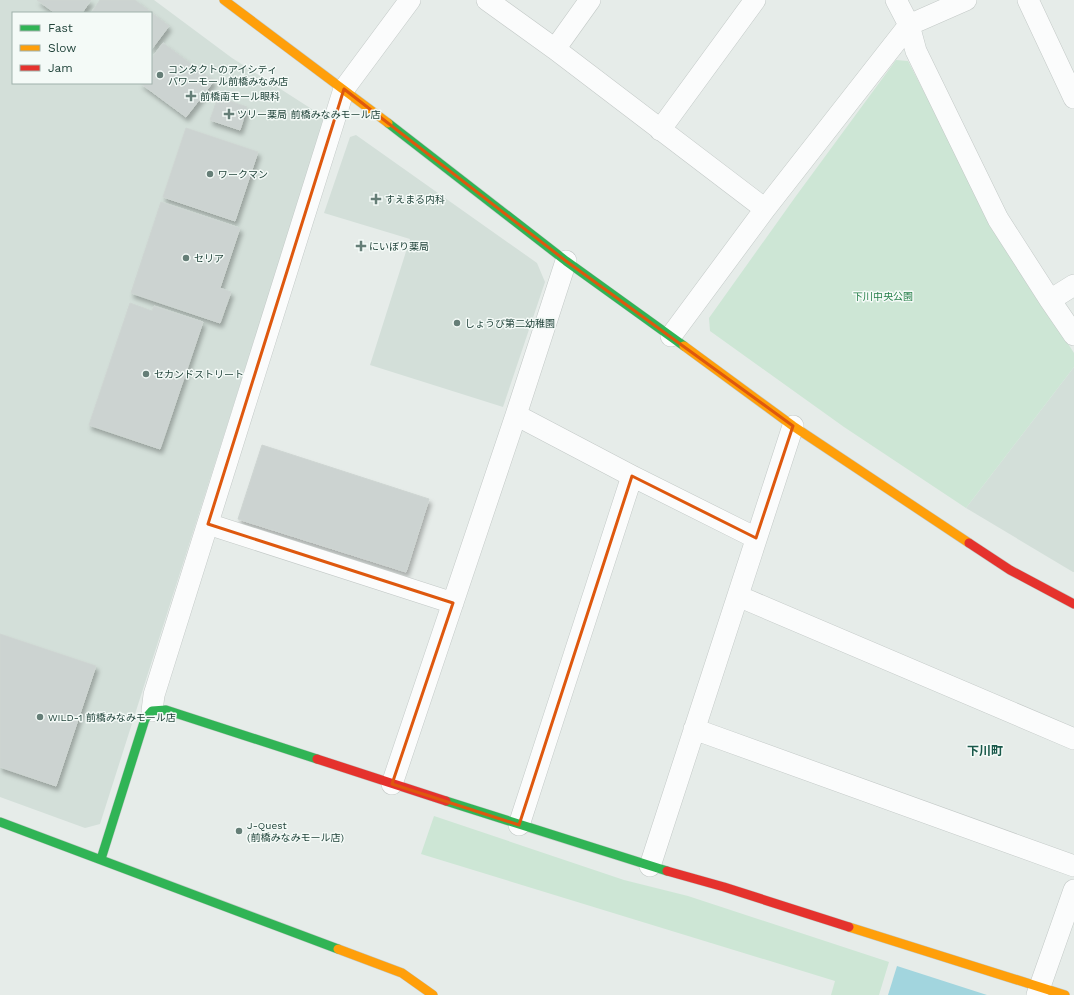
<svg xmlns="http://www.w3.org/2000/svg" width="1074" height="995" viewBox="0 0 1074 995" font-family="'Work Sans','Noto Sans JP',sans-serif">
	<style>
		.built { fill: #d3dfd9; fill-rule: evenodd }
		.green { fill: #cde6d5 }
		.water { fill: #a2d5de }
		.building { fill: #ccd3d1; stroke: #ced5d2; filter: url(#shadow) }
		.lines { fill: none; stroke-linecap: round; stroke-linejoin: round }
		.street-casing { stroke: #c3c9c7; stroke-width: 22 }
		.fast-casing { stroke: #c1cac6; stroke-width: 10 }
		.slow-casing { stroke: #c1cac6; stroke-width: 10 }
		.jam-casing { stroke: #c1cac6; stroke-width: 10 }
		.street { stroke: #fbfcfc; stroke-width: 21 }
		.fast { stroke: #30b455; stroke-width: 9 }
		.slow { stroke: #ff9f0a; stroke-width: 9 }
		.jam { stroke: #e5322d; stroke-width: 9 }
		.marked { fill: none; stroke: #de580e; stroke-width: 3; stroke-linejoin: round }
		.poi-dot { fill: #657e77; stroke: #f4faf7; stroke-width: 1.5 }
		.labels { text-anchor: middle; stroke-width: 3; stroke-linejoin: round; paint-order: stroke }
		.poi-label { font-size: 10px; fill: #20433a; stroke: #f4faf7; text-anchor: start }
		.park-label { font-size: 10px; fill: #257f49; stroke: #f4faf7 }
		.quarter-label { font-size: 12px; font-weight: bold; fill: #19584a; stroke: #f4faf7 }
	</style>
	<defs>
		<filter id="shadow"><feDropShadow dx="2.5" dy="4.5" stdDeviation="2" flood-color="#0004"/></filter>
	</defs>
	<rect width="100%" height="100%" fill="#e6ece9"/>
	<path class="built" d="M 0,0 L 154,0 L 232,58 L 321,115 L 324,121 L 100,824 L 85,828 L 0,797 ZM 13,13 L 151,13 L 151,83 L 13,83 Z
		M 356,135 L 537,263 L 545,282 L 503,407 L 370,365 L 410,239 L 324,213 L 350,137 Z
		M 1074,367 L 1074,572 L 1073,572 L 966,508 Z"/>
	<path class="green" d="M 896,60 L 908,61 L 997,233 L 1074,353 L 1074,367 L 966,508 L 844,427 L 710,331 L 709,318 L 796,196 Z
		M 434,816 L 624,880 L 688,896 L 889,962 L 879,995 L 831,995 L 835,981 L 421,854 Z"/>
	<path class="water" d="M 897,966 L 987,995 L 888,995 Z"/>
	<path class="building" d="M 37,0 L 91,0 L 82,13 L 55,13 Z
		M 100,0 L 135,0 L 169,26 L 151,50 L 151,13 L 91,13 Z
		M 163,43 L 214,81 L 186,117 L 140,83 L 151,83 L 151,59 Z
		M 218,97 L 247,107 L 240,130 L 210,120 Z
		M 186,128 L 258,152 L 235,221 L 163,197 Z
		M 161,202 L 240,228 L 220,288 L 231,292 L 220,323 L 131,293 Z
		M 130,303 L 152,311 L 154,306 L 203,322 L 160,449 L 89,425 Z
		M 262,445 L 429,499 L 406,572 L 238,519 Z
		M 0,634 L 96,666 L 56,786 L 0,767 Z"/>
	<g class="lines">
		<g class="street-casing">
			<path id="street" d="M 487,0 L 555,49 L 765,209
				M 896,0 L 909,25 L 916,51 L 998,219 L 1050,300 L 1074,335
				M 1028,0 L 1074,98
				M 555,49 L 590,0
				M 660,130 L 755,0
				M 1050,300 L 1074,285
				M 671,336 L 765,209 L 909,25 L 966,0
				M 516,415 L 632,476 L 756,538
				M 208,524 L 453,603
				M 738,596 L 1074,739
				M 152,711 L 154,695 L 344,89 L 410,0
				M 694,729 L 1074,866
				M 392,784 L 516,415 L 566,261
				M 519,825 L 632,476
				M 650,866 L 793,426
				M 1037,995 L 1074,890"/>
		</g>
		<g class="fast-casing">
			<path id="fast" d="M 388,123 L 566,261 L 684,346
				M 446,801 L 667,871
				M 0,822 L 338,949
				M 101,859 L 145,719 L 152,711 L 166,710 L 317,759"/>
		</g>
		<g class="slow-casing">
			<path id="slow" d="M 224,0 L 388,123
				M 684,346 L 793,426 L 969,543
				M 849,927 L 1065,995
				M 338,949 L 402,973 L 433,995"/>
		</g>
		<g class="jam-casing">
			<path id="jam" d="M 969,543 L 1010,570 L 1074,604
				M 317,759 L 446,801
				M 667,871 L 724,887 L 849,927"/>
		</g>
		<use href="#street" class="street"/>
		<use href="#fast" class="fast"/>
		<use href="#slow" class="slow"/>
		<use href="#jam" class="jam"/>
	</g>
	<path class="marked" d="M 344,89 L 566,261 L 793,426 L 756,538 L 632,476 L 519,825 L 392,784 L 453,603 L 208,524 Z"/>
	<g class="poi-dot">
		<circle cx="160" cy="75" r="4"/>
		<path d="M189 90h4v4h4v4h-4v4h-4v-4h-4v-4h4z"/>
		<path d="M227 108h4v4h4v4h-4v4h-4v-4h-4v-4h4z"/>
		<circle cx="210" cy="174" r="4"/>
		<path d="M374 193h4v4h4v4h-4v4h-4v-4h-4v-4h4z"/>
		<path d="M359 240h4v4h4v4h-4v4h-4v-4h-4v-4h4z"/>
		<circle cx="186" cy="258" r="4"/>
		<circle cx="457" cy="323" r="4"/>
		<circle cx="146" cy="374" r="4"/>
		<circle cx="40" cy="717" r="4"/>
		<circle cx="239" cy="831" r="4"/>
	</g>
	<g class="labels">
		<g class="poi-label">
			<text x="168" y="73">コンタクトのアイシティ<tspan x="168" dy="12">パワーモール前橋みなみ店</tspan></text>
			<text x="200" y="100">前橋南モール眼科</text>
			<text x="237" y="118">ツリー薬局 前橋みなみモール店</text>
			<text x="218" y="178">ワークマン</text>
			<text x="385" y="203">すえまる内科</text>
			<text x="369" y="250">にいぼり薬局</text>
			<text x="194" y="262">セリア</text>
			<text x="465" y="327">しょうび第二幼稚園</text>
			<text x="154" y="378">セカンドストリート</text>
			<text x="48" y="721">WILD-1 前橋みなみモール店</text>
			<text x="247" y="829">J-Quest<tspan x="247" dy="12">(前橋みなみモール店)</tspan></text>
		</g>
		<g class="park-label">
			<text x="883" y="300">下川中央公園</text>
		</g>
		<g class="quarter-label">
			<text x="985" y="755">下川町</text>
		</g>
	</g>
	<rect x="12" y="12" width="140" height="72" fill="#f4faf7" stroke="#9fb1ab"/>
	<rect x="20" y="25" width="20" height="6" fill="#30b455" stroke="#9fb1ab"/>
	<text x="48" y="32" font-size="12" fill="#20433a">Fast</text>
	<rect x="20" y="45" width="20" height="6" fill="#ff9f0a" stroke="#9fb1ab"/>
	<text x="48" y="52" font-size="12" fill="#20433a">Slow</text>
	<rect x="20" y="65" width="20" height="6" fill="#e5322d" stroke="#9fb1ab"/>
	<text x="48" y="72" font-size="12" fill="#20433a">Jam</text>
</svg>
